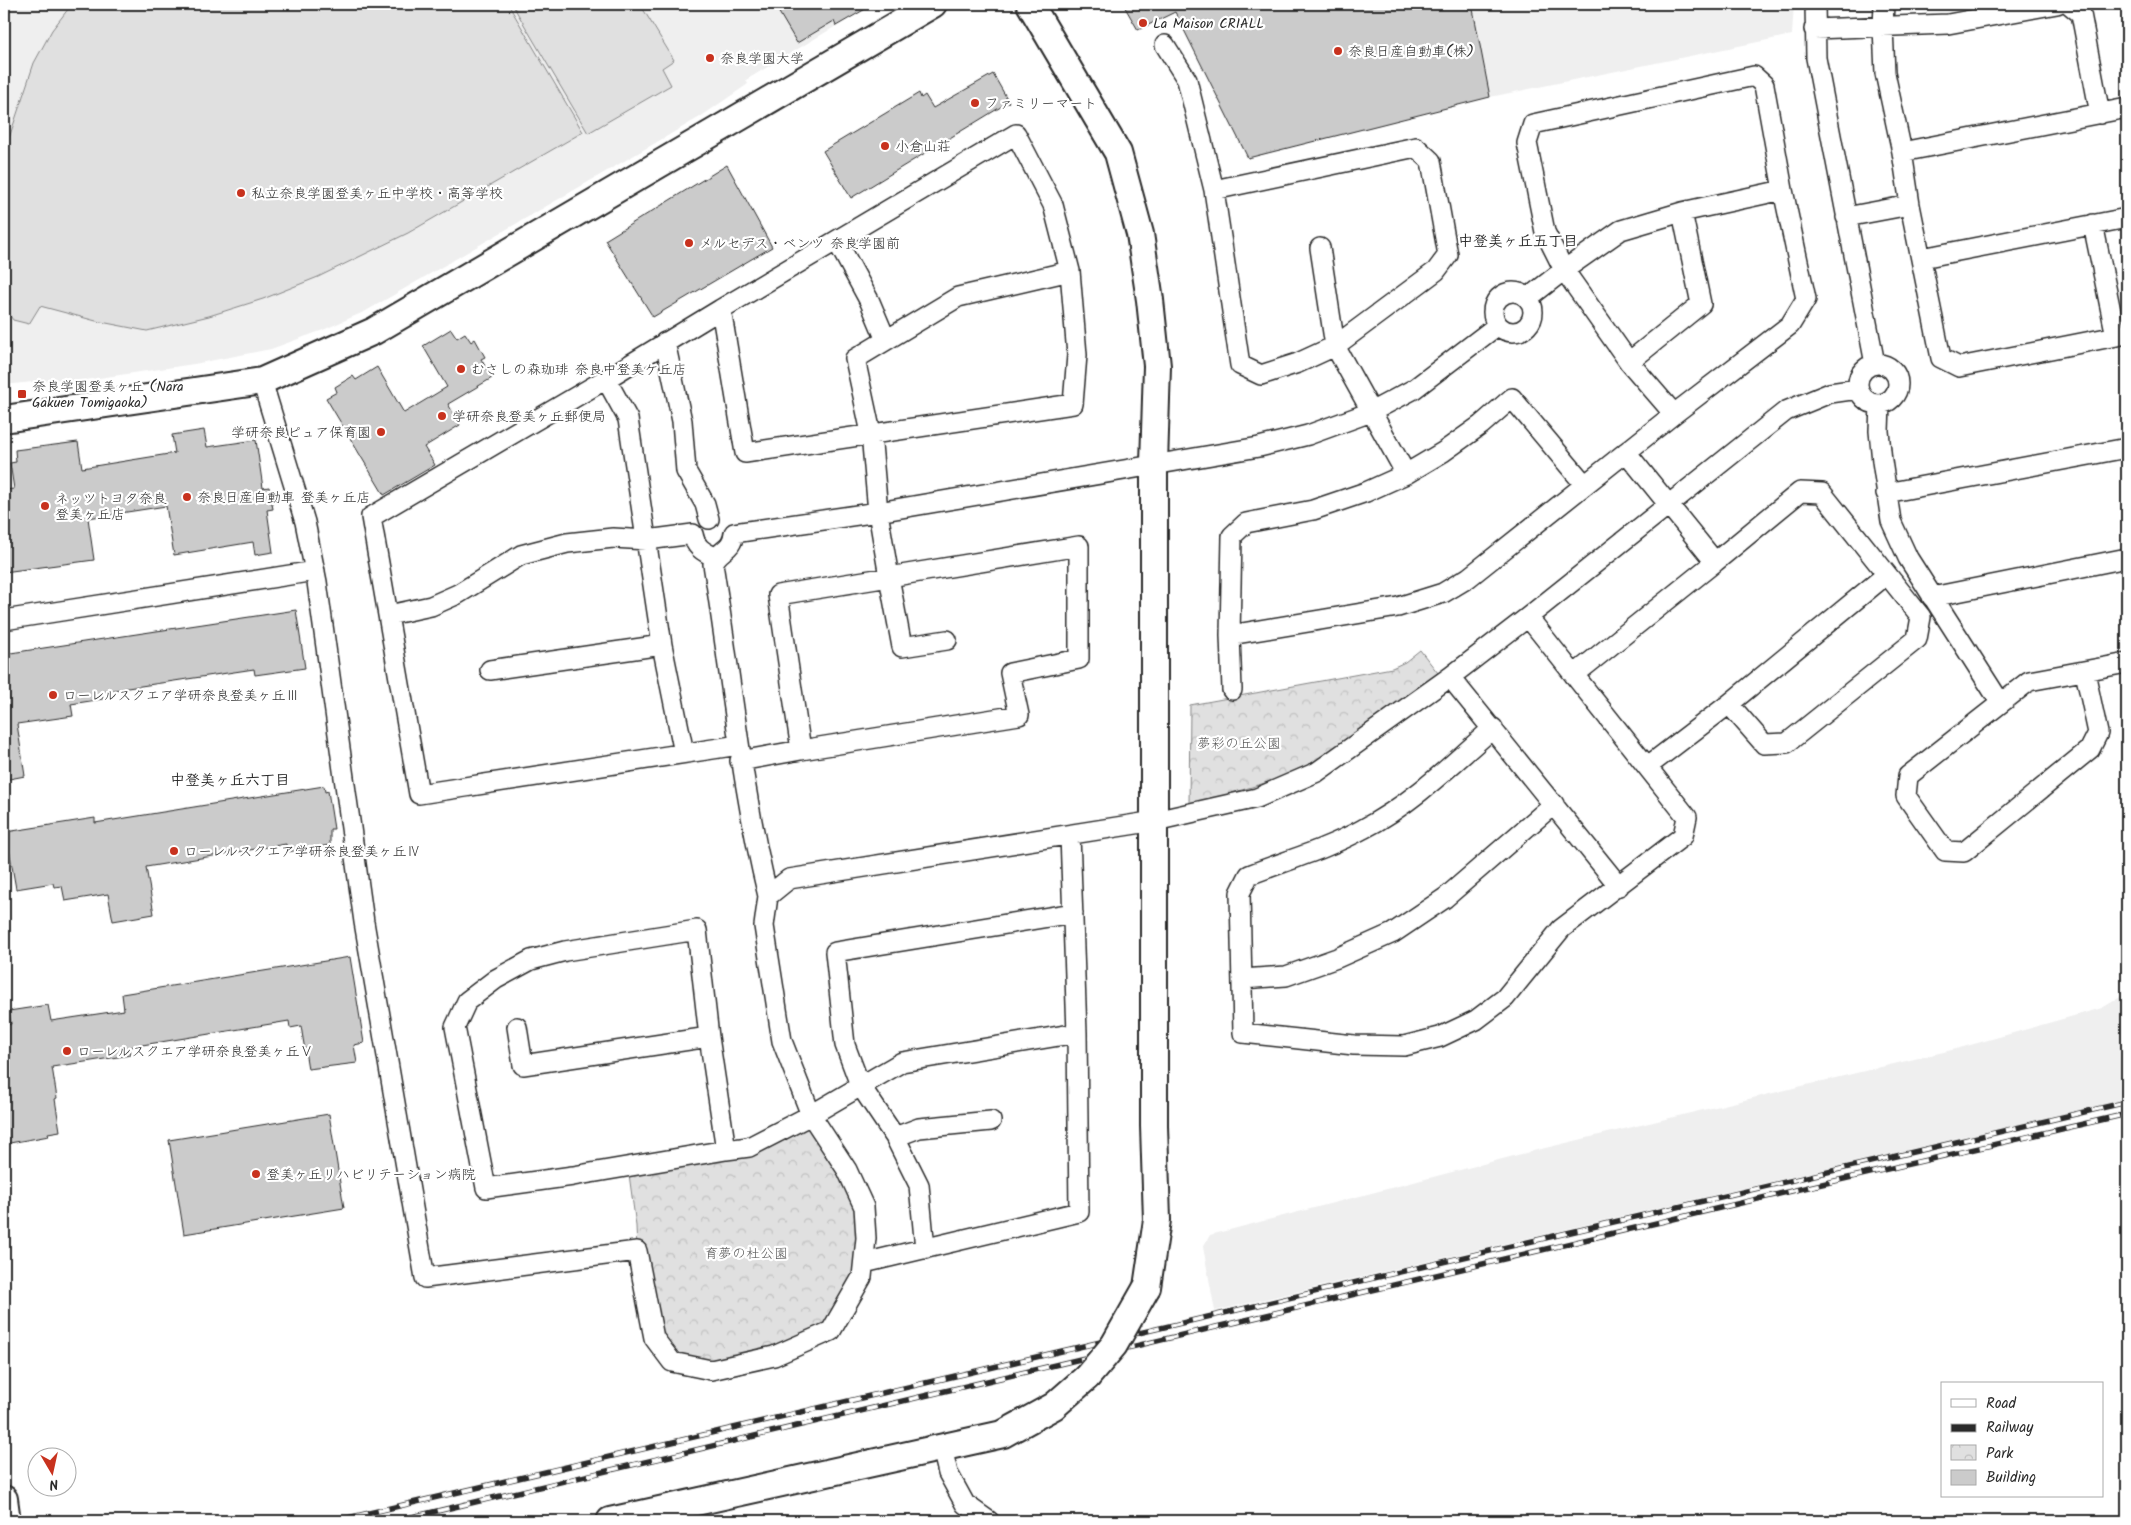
<svg xmlns="http://www.w3.org/2000/svg" width="2131" height="1525" viewBox="0 0 2131 1525" font-family="Kalam,'Klee One',sans-serif">
	<style>
		.built { fill: #efefef }
		.park { fill: url(#park-crowns); stroke: #868686 }
		.pitch { fill: #e0e0e0; stroke: #868686 }
		.building { fill: #cbcbcb; stroke: #2b2b2b }
		.lines { fill: none; stroke-linecap: round; stroke-linejoin: round }
		.street-casing { stroke: #2b2b2b; stroke-width: 22 }
		.secondary-casing { stroke: #2b2b2b; stroke-width: 30 }
		.street { stroke: #fff; stroke-width: 19 }
		.secondary { stroke: #fff; stroke-width: 26 }
		.rail-casing { stroke: #2b2b2b; stroke-width: 5.5 }
		.rail { stroke: #fff; stroke-width: 4; stroke-dasharray: 11; stroke-linecap: butt }
		.secondary-bridge-casing { stroke: #2b2b2b; stroke-width: 30; stroke-linecap: butt }
		.secondary-bridge { stroke: #fff; stroke-width: 26 }
		.poi-dot { fill: #c8321e; stroke: #fff; stroke-width: 2 }
		.labels { text-anchor: middle; stroke-width: 4.5; stroke-linejoin: round; paint-order: stroke }
		.poi-label { font-size: 14px; fill: #2b2b2b; stroke: #fff; text-anchor: start }
		.park-label { font-size: 14px; fill: #585858; stroke: #fff }
		.neighbourhood-label { font-size: 15px; font-weight: bold; fill: #2b2b2b; stroke: #fff }
	</style>
	<defs>
		<pattern id="park-crowns" width="20" height="18" patternUnits="userSpaceOnUse" patternTransform="scale(1.25)"><rect width="20" height="18" fill="#e0e0e0"/><path d="M2 6a3 3 0 1 1 6 0M12 15a3 3 0 1 1 6 0" fill="none" stroke="#c0c0c0"/></pattern>
	</defs>
	<rect width="100%" height="100%" fill="#fff"/>
	<filter id="ink" filterUnits="userSpaceOnUse"><feTurbulence type="fractalNoise" baseFrequency=".02" numOctaves="2"/><feDisplacementMap in="SourceGraphic" scale="10" xChannelSelector="R" yChannelSelector="G"/><feConvolveMatrix kernelMatrix="1 2 1 2 8 2 1 2 1" color-interpolation-filters="sRGB"/></filter>
	<g filter="url(#ink)">
		<path class="built" d="M 4,4 L 823,4 L 836,26 L 746,80 L 748,84 L 700,117 L 366,311 L 323,330 L 271,349 L 194,364 L 79,381 L 61,379 L 4,385 Z
			M 1472,4 L 1794,4 L 1792,35 L 1490,97 Z
			M 2127,993 L 2127,1099 L 1215,1311 L 1203,1247 L 1210,1235 L 1533,1151 L 1956,1049 L 2102,1008 Z"/>
		<path class="park" d="M 1420,650 L 1438,673 L 1381,720 L 1335,752 L 1278,779 L 1189,806 L 1190,705 L 1392,668 L 1405,662 Z
			M 811,1115 L 864,1207 L 862,1277 L 831,1331 L 711,1370 L 672,1362 L 654,1338 L 637,1251 L 636,1226 L 628,1167 L 726,1150 Z"/>
		<path class="pitch" d="M 72,4 L 508,4 L 583,132 L 408,233 L 318,277 L 263,299 L 209,316 L 147,331 L 96,321 L 40,306 L 29,324 L 13,320 L 4,307 L 4,153 L 34,63 L 52,30 Z
			M 512,4 L 640,4 L 674,60 L 662,68 L 671,85 L 588,133 Z"/>
		<path class="building" d="M 774,4 L 874,4 L 836,26 L 834,21 L 797,43 Z
			M 1123,4 L 1472,4 L 1490,97 L 1248,158 L 1175,12 L 1138,30 Z
			M 993,74 L 1009,102 L 851,198 L 823,151 L 919,93 L 921,98 L 925,95 L 933,108 Z
			M 727,165 L 772,247 L 653,317 L 605,240 Z
			M 451,329 L 457,338 L 465,333 L 471,342 L 475,339 L 485,357 L 481,359 L 492,378 L 448,404 L 460,425 L 424,447 L 435,465 L 384,495 L 326,398 L 337,392 L 335,387 L 353,376 L 356,380 L 377,367 L 404,413 L 447,387 L 423,346 Z
			M 204,430 L 207,447 L 256,440 L 263,488 L 269,487 L 273,509 L 267,510 L 273,552 L 255,555 L 253,542 L 174,555 L 166,506 L 88,518 L 94,560 L 4,572 L 4,490 L 14,489 L 10,463 L 16,462 L 15,450 L 78,442 L 82,468 L 175,453 L 172,435 Z
			M 296,610 L 305,668 L 255,675 L 254,669 L 101,692 L 103,699 L 71,704 L 73,716 L 17,724 L 25,776 L 4,780 L 4,654 Z
			M 324,786 L 325,792 L 328,791 L 334,829 L 330,829 L 330,845 L 287,852 L 286,844 L 146,867 L 154,914 L 113,921 L 108,894 L 65,901 L 62,886 L 54,887 L 53,883 L 16,889 L 6,832 L 95,818 L 95,823 Z
			M 350,957 L 364,1043 L 354,1045 L 357,1063 L 308,1069 L 301,1026 L 290,1028 L 289,1021 L 130,1047 L 131,1055 L 52,1067 L 57,1098 L 55,1099 L 60,1131 L 48,1133 L 49,1136 L 4,1144 L 4,1026 L 11,1024 L 9,1011 L 48,1005 L 51,1021 L 124,1010 L 122,994 Z
			M 329,1114 L 344,1208 L 184,1234 L 169,1140 Z"/>
		<g class="lines">
			<g class="street-casing">
				<path id="street" d="M 1815,4 L 1816,58 L 1875,364
					M 1884,4 L 1883,27 L 1885,73 L 1902,152 L 1910,205 L 1941,358 L 1959,367 L 2127,334
					M 2069,4 L 2081,14 L 2100,114
					M 1814,29 L 1948,24 L 2057,4
					M 1165,45 L 1187,80 L 1214,190 L 1240,365 L 1261,375 L 1298,363 L 1335,346 L 1436,271 L 1448,255 L 1431,161 L 1416,147 L 1214,190
					M 1016,134 L 1053,205 L 1070,271 L 1077,355 L 1073,404 L 745,453 L 721,309 Z
					M 1902,152 L 2127,108
					M 1846,217 L 1910,205
					M 2093,224 L 2116,336
					M 837,241 L 870,302 L 886,340
					M 1320,248 L 1335,346 L 1406,474
					M 1922,258 L 2127,218
					M1493 312a20 20 0 1 1 40 0a20 20 0 1 1-40 0Z
					M 1528,298 L 1564,270 L 1621,230 L 1682,212 L 1783,190
					M 665,342 L 682,421 L 686,471 L 705,504 L 709,519
					M 1629,362 L 1701,304 L 1682,212
					M1858 384a20 20 0 1 1 40 0a20 20 0 1 1-40 0Z
					M 606,379 L 721,309
					M 262,381 L 305,522 L 317,582 L 364,922 L 425,1278 L 637,1251 L 654,1338 L 672,1362 L 711,1370 L 774,1356 L 831,1331 L 862,1277 L 866,1238 L 864,1207 L 847,1170 L 811,1115 L 782,1041 L 764,926 L 768,896 L 789,879 L 1155,821 L 1257,798 L 1317,772 L 1450,677 L 1528,617 L 1786,411 L 1830,393 L 1858,389
					M 1880,404 L 1879,431 L 1882,461 L 1891,521 L 1908,558 L 2000,702
					M 1626,452 L 1715,562 L 1800,492 L 1822,493 L 1921,617 L 1917,639 L 1787,743 L 1764,744 L 1729,704
					M 1886,493 L 2127,448
					M 1932,597 L 2127,558
					M 389,615 L 431,606 L 458,594 L 521,555 L 567,543 L 613,538 L 647,540 L 693,534 C 695,547 703,552 715,557
					M 4,620 L 315,571
					M 1230,635 L 1232,536 L 1246,523 L 1313,510 L 1366,492 L 1406,474 L 1443,452 L 1481,425 L 1512,398 L 1585,485
					M 490,670 L 662,645
					M 2085,672 L 2098,733 L 2090,749 L 1964,852 L 1945,851 L 1906,796 L 1908,776 L 2029,681 L 2127,663
					M 1574,675 L 1715,562
					M 1450,677 L 1619,886
					M 1232,690 L 1230,635 L 1398,607 L 1443,593 L 1468,578 L 1674,414 L 1790,325 L 1806,299 L 1783,190 L 1764,85 L 1754,76 L 1533,124 L 1527,143 L 1545,232 L 1564,270 L 1629,362 L 1674,414
					M 1493,728 C 1452,764 1412,804 1363,829 C 1327,849 1288,860 1249,875 L 1240,893 L 1243,1033 L 1354,1045 L 1404,1046 L 1440,1037 L 1476,1020 L 1505,998 L 1561,929 L 1683,836 L 1687,817 L 1528,617
					M 801,750 L 1019,715 L 1010,673 L 1079,659 L 1079,546 L 889,577 L 902,647 L 947,640
					M 684,753 L 662,645 L 628,419 L 606,379 L 371,517 L 419,794 L 739,745
					M 740,761 L 801,750 L 778,595 L 889,577 L 878,512 L 871,433 L 855,359 L 958,297 L 1070,271
					M 1648,766 L 1729,704 L 1886,575
					M 768,896 C 741,786 731,675 713,564 C 718,549 732,552 734,533 L 878,512 L 1259,447 L 1308,435 L 1371,412 L 1414,389 L 1498,325
					M 1242,979 L 1286,976 L 1337,958 L 1393,933 L 1445,898 L 1554,804
					M 517,1027 L 523,1065 L 709,1037
					M 895,1137 L 919,1128 L 991,1121
					M 726,1150 L 709,1037 L 697,930 L 565,951 L 531,960 L 496,979 L 467,1001 L 455,1027 L 486,1188 L 573,1176 L 726,1150 L 749,1147 L 811,1115 L 902,1062 L 1077,1033
					M 925,1249 L 919,1185 L 895,1137 L 860,1085 L 845,1045 L 835,952 L 1073,913
					M 864,1263 L 1079,1212 L 1077,1033 L 1070,835
					M 942,1448 L 948,1473 L 965,1504 L 989,1521"/>
			</g>
			<g class="secondary-casing">
				<path id="secondary" d="M 1030,4 L 1118,153 L 1140,234 L 1150,300 L 1157,366 L 1154,464 L 1154,1126 L 1157,1220 L 1147,1287
					M 4,419 L 262,381 L 374,331 L 933,4
					M 4,1499 L 7,1521
					M 610,1521 L 1003,1434 L 1054,1406 L 1087,1377"/>
			</g>
			<use href="#street" class="street"/>
			<use href="#secondary" class="secondary"/>
			<g class="rail-casing">
				<path id="rail" d="M 335,1521 L 2127,1102
					M 395,1521 L 1800,1189 L 2127,1114"/>
			</g>
			<use href="#rail" class="rail"/>
			<g class="secondary-bridge-casing">
				<path id="secondary-bridge" d="M 1087,1377 L 1114,1345 L 1147,1287"/>
			</g>
			<use href="#secondary-bridge" class="secondary-bridge"/>
		</g>
	</g>
	<g class="poi-dot">
		<circle cx="1143" cy="23" r="5"/>
		<circle cx="1338" cy="51" r="5"/>
		<circle cx="710" cy="58" r="5"/>
		<circle cx="975" cy="103" r="5"/>
		<circle cx="885" cy="146" r="5"/>
		<circle cx="241" cy="193" r="5"/>
		<circle cx="689" cy="243" r="5"/>
		<circle cx="461" cy="369" r="5"/>
		<rect x="17" y="389" width="10" height="10" rx="2.5"/>
		<circle cx="442" cy="416" r="5"/>
		<circle cx="381" cy="432" r="5"/>
		<circle cx="187" cy="497" r="5"/>
		<circle cx="45" cy="506" r="5"/>
		<circle cx="53" cy="695" r="5"/>
		<circle cx="174" cy="851" r="5"/>
		<circle cx="67" cy="1051" r="5"/>
		<circle cx="256" cy="1174" r="5"/>
	</g>
	<g class="labels">
		<g class="poi-label">
			<text x="1153" y="28">La Maison CRIALL</text>
			<text x="1348" y="56">奈良日産自動車(株)</text>
			<text x="720" y="63">奈良学園大学</text>
			<text x="985" y="108">ファミリーマート</text>
			<text x="895" y="151">小倉山荘</text>
			<text x="251" y="198">私立奈良学園登美ヶ丘中学校・高等学校</text>
			<text x="699" y="248">メルセデス・ベンツ 奈良学園前</text>
			<text x="471" y="374">むさしの森珈琲 奈良中登美ケ丘店</text>
			<text x="32" y="391">奈良学園登美ヶ丘 (Nara<tspan x="32" dy="16">Gakuen Tomigaoka)</tspan></text>
			<text x="452" y="421">学研奈良登美ヶ丘郵便局</text>
			<text x="371" y="437" text-anchor="end">学研奈良ピュア保育園</text>
			<text x="197" y="502">奈良日産自動車 登美ヶ丘店</text>
			<text x="55" y="503">ネッツトヨタ奈良<tspan x="55" dy="16">登美ヶ丘店</tspan></text>
			<text x="63" y="700">ローレルスクエア学研奈良登美ヶ丘Ⅲ</text>
			<text x="184" y="856">ローレルスクエア学研奈良登美ヶ丘Ⅳ</text>
			<text x="77" y="1056">ローレルスクエア学研奈良登美ヶ丘Ⅴ</text>
			<text x="266" y="1179">登美ヶ丘リハビリテーション病院</text>
		</g>
		<g class="park-label">
			<text x="1239" y="748">夢彩の丘公園</text>
			<text x="746" y="1258">育夢の杜公園</text>
		</g>
		<g class="neighbourhood-label">
			<text x="1518" y="246">中登美ヶ丘五丁目</text>
			<text x="230" y="785">中登美ヶ丘六丁目</text>
		</g>
	</g>
	<rect width="2131" height="1525" fill="none" stroke="#fff" stroke-width="20"/>
	<rect x="10" y="10" width="2111" height="1505" fill="none" stroke="#2b2b2b" stroke-width="2" filter="url(#ink)"/>
	<rect x="1941" y="1382" width="162" height="115" fill="#ffffff" stroke="#aaaaaa"/>
	<rect x="1951" y="1399" width="25" height="8" fill="#ffffff" stroke="#aaaaaa"/>
	<text x="1986" y="1408" font-size="15" fill="#2b2b2b">Road</text>
	<rect x="1951" y="1424" width="25" height="8" fill="#2b2b2b" stroke="#aaaaaa"/>
	<text x="1986" y="1432" font-size="15" fill="#2b2b2b">Railway</text>
	<rect x="1951" y="1445" width="25" height="15" fill="url(#park-crowns)" stroke="#aaaaaa"/>
	<text x="1986" y="1458" font-size="15" fill="#2b2b2b">Park</text>
	<rect x="1951" y="1470" width="25" height="15" fill="#cbcbcb" stroke="#aaaaaa"/>
	<text x="1986" y="1482" font-size="15" fill="#2b2b2b">Building</text>
	<g transform="translate(52 1472) rotate(171)"><circle r="24" fill="#ffffff" stroke="#aaaaaa"/>
	<path d="M0-4L9 19L0 12L-9 19Z" fill="#c8321e"/>
	<text y="-8" font-size="14" font-weight="bold" text-anchor="middle" fill="#2b2b2b">N</text>
	</g>
</svg>
